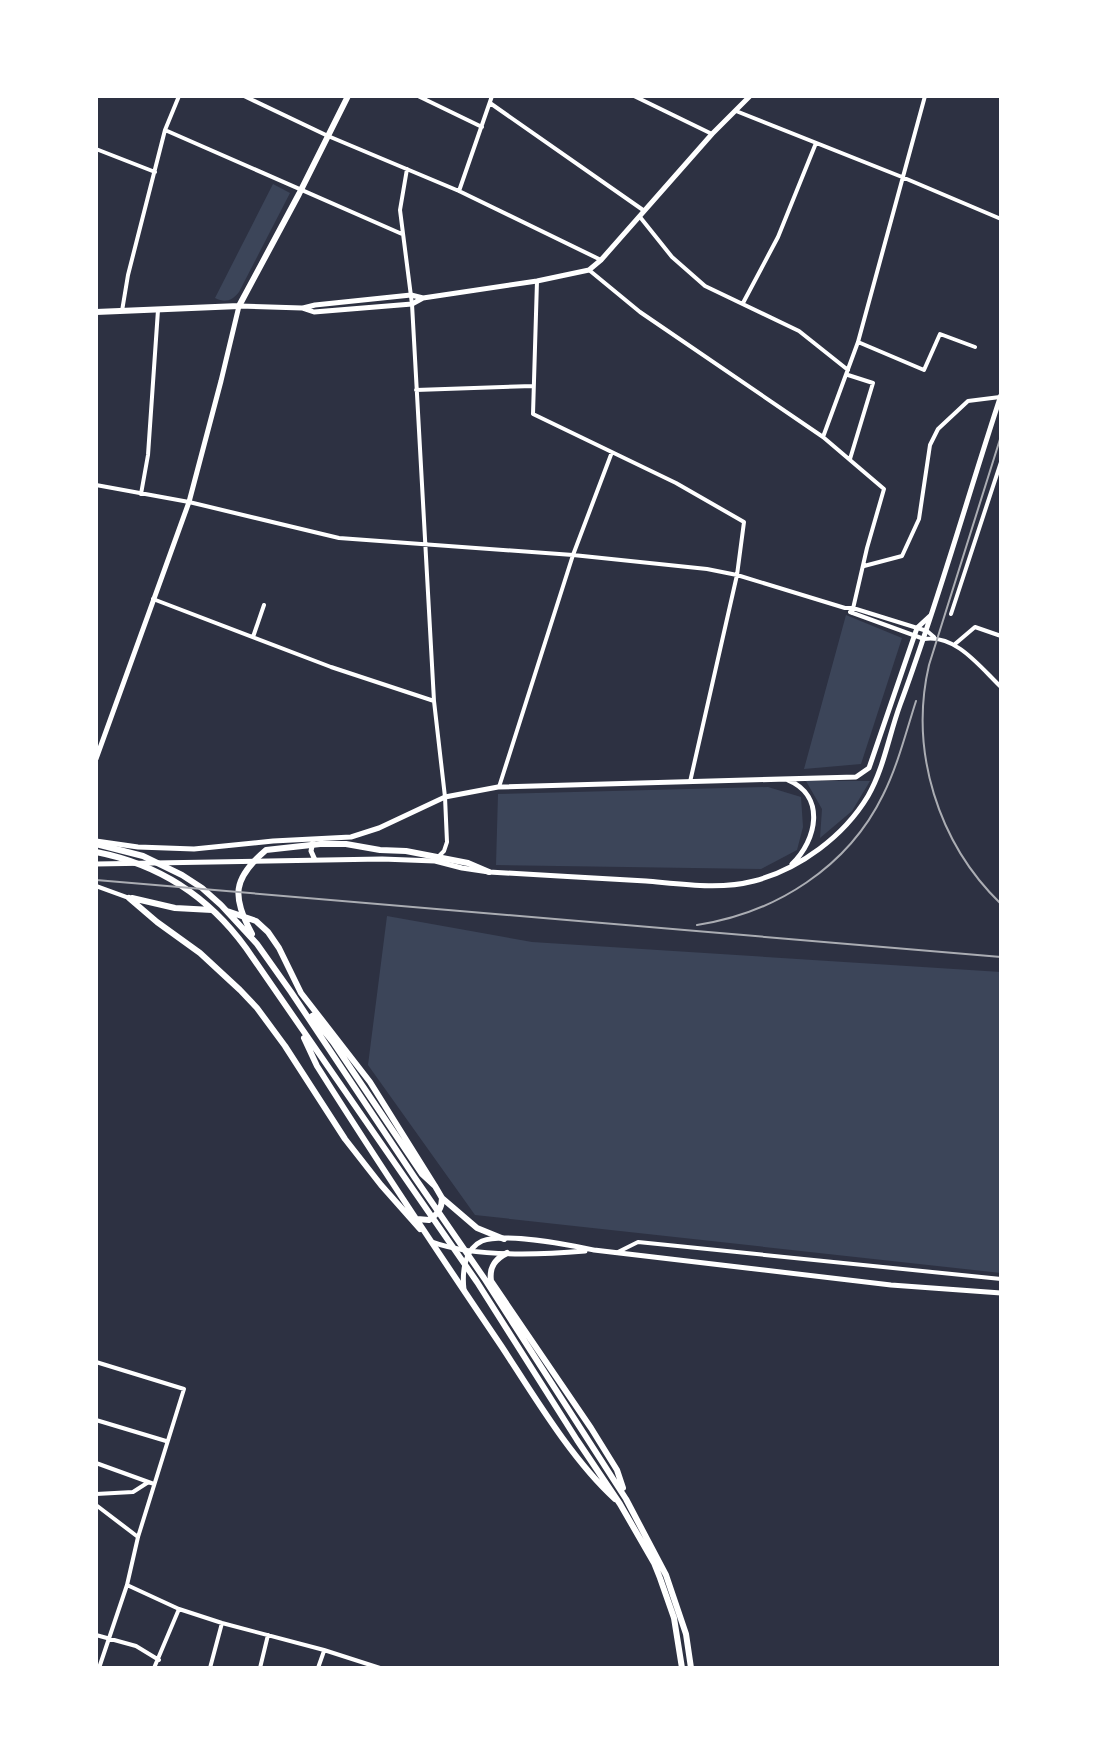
<svg xmlns="http://www.w3.org/2000/svg" width="1097" height="1764" viewBox="0 0 1097 1764" font-family="'PT Serif',serif">
	<style>
		.green { fill: #3c4559 }
		.lines { fill: none; stroke-linecap: round; stroke-linejoin: round }
		.minor { stroke: #fff; stroke-width: 4 }
		.tertiary { stroke: #fff; stroke-width: 5 }
		.primary { stroke: #fff; stroke-width: 6 }
		.rail { stroke: #abadb3; stroke-width: 2 }
	</style>
	<rect width="100%" height="100%" fill="#2d3142"/>
	<path class="green" d="M 273,184 L 290,193 L 239,292 C 232,301 225,303 215,298 Z
		M 846,615 L 902,638 L 861,764 L 804,769 Z
		M 806,781 L 870,781 L 852,811 L 820,838 L 822,809 Z
		M 768,787 L 801,797 L 803,827 L 797,850 L 761,869 L 496,865 L 498,794 Z
		M 387,916 L 532,942 L 1001,972 L 1001,1273 L 475,1215 L 368,1065 Z"/>
	<g class="lines">
		<path class="minor" d="M 244,96 L 328,136 L 459,191 L 601,260
			M 418,96 L 482,127
			M 634,96 L 712,134
			M 490,103 L 643,210
			M 736,111 L 902,177 L 1001,219
			M 165,130 L 402,234
			M 96,149 L 155,172
			M 407,169 L 400,210 L 412,304 L 434,701 L 445,797 L 447,842 L 444,851 L 439,856
			M 459,191 L 492,96
			M 640,217 L 672,257 L 705,286 L 799,331 L 848,370
			M 589,270 L 640,312 L 823,437 L 884,489 L 867,548 L 852,613
			M 537,281 L 533,414 L 676,483 L 744,522 L 737,575 L 690,782
			M 743,303 L 778,237 L 816,143
			M 122,311 L 128,275 L 165,130 L 179,96
			M 858,342 L 924,370 L 940,334 L 975,347
			M 848,375 L 873,383 L 850,459
			M 416,390 L 533,386
			M 823,437 L 858,342 L 925,96
			M 96,485 L 189,502 L 339,538 L 573,555 L 707,569 L 737,575 L 845,608 L 853,608 L 927,631 L 934,637
			M 141,494 L 148,455 L 158,310
			M 864,566 L 902,556 L 919,519 L 930,445 L 938,429 L 968,401 L 1000,397
			M 153,599 L 331,667 L 434,701
			M 850,612 L 924,639 C 956,634 980,667 1001,687
			M 951,614 L 1001,462
			M 253,637 L 264,605
			M 955,644 L 975,627 L 1001,636
			M 499,787 L 573,555 L 612,452
			M 96,886 L 129,898
			M 616,1253 L 638,1242 L 1001,1279
			M 96,1362 L 184,1389 L 138,1537 L 127,1585 L 99,1668
			M 96,1420 L 166,1441
			M 96,1463 L 154,1484
			M 96,1494 L 133,1492 L 147,1483
			M 96,1505 L 138,1537
			M 127,1585 L 179,1609 L 222,1623 L 324,1650 L 380,1668
			M 96,1635 L 136,1646 L 159,1660
			M 154,1668 L 179,1609
			M 210,1668 L 222,1623
			M 260,1668 L 268,1635
			M 318,1668 L 324,1651"/>
		<path class="tertiary" d="M 303,308 L 315,305 L 411,295 L 423,298 L 537,281 L 589,270 L 601,260 L 712,134 L 750,96
			M 96,759 L 189,502 L 221,381 L 239,306 L 302,308 L 314,312 L 412,304 L 423,298
			M 788,780 C 826,796 817,840 792,864
			M 96,841 L 138,847 L 194,849 L 273,841 L 351,837 L 379,828 L 445,797 L 498,787 L 856,777 L 869,768 L 917,628 L 930,616
			M 313,842 L 311,851 L 315,860
			M 96,864 L 382,859 L 435,861 L 462,868 L 489,872 C 541,875 594,878 646,881 C 681,884 720,890 754,881 C 800,869 844,836 868,796 C 884,768 889,735 900,705 C 938,603 967,498 1001,395
			M 432,1242 C 476,1258 539,1255 585,1251
			M 464,1290 C 462,1273 464,1249 482,1241 C 506,1232 569,1245 594,1250 L 891,1285 L 1001,1293"/>
		<path class="primary" d="M 96,312 L 239,306 L 299,194 L 348,96
			M 96,844 L 143,856 L 182,875 L 202,888 L 221,905 L 257,944 L 291,992 L 415,1178 L 484,1278 L 626,1499 L 666,1575 L 686,1634 L 691,1668
			M 96,852 C 158,864 209,897 246,948 L 477,1282 L 577,1440 L 620,1504 L 654,1563 L 660,1578 L 674,1618 L 682,1668
			M 129,898 L 157,922 L 200,953 L 240,990 L 257,1008 L 285,1046 L 345,1139 L 381,1185 L 420,1229
			M 132,898 L 175,908 L 212,910
			M 227,911 L 256,921 L 268,932 L 279,948 L 301,993 L 370,1082 L 435,1186
			M 252,934 C 232,896 232,879 266,850 L 320,844 L 346,844 L 380,850 L 406,851 L 468,863 L 489,872
			M 312,1016 L 333,1042 L 422,1174 L 435,1186 L 442,1198 L 477,1228 L 504,1239
			M 304,1038 L 317,1066 C 377,1161 439,1254 502,1347 C 534,1396 572,1460 615,1499
			M 417,1219 L 429,1220 C 438,1214 442,1208 442,1198
			M 507,1253 C 495,1259 489,1267 491,1281 L 591,1428 L 617,1470 L 623,1488"/>
		<path class="rail" d="M 1001,436 L 929,665 C 909,751 938,843 1001,904
			M 96,880 L 1001,957
			M 697,925 C 776,913 848,867 883,795 C 898,765 906,732 916,701"/>
	</g>
	<rect width="1097" height="1764" fill="none" stroke="#ffffff" stroke-width="196"/>
</svg>
